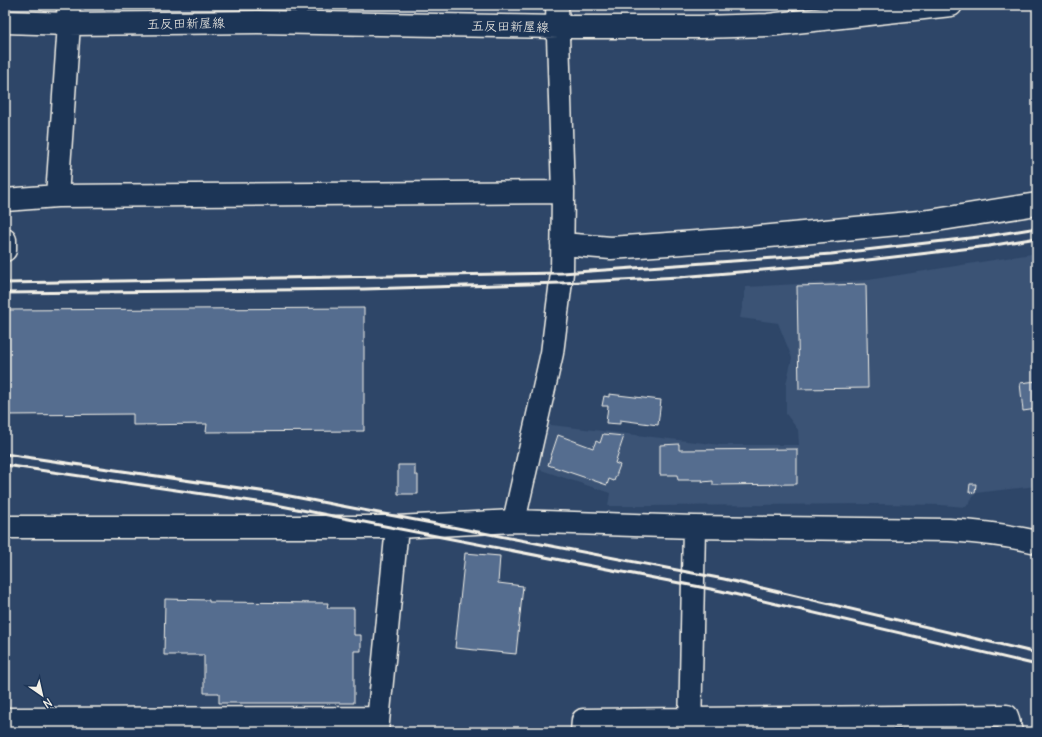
<svg xmlns="http://www.w3.org/2000/svg" width="1042" height="737" viewBox="0 0 1042 737" font-family="Delius,'Klee One',sans-serif">
	<style>
		.built { fill: #3a5274 }
		.building { fill: #556d8f; stroke: #f4f1e8 }
		.lines { fill: none; stroke-linecap: round; stroke-linejoin: round }
		.minor-casing { stroke: #f4f1e8; stroke-width: 25 }
		.minor { stroke: #1d3557; stroke-width: 22 }
		.rail { stroke: #f4f1e8; stroke-width: 3 }
		.labels { text-anchor: middle; stroke-width: 3; stroke-linejoin: round; paint-order: stroke }
		.street-label { font-size: 13px; fill: #f4f1e8; stroke: #1d3557 }
	</style>
	<rect width="100%" height="100%" fill="#2e4668"/>
	<filter id="ink" filterUnits="userSpaceOnUse"><feTurbulence type="fractalNoise" baseFrequency=".025" numOctaves="2"/><feDisplacementMap in="SourceGraphic" scale="8" xChannelSelector="R" yChannelSelector="G"/><feConvolveMatrix kernelMatrix="1 2 1 2 8 2 1 2 1" color-interpolation-filters="sRGB"/></filter>
	<g filter="url(#ink)">
		<path class="built" d="M 1037,253 L 1037,486 L 976,493 L 966,507 L 940,505 L 875,504 L 655,506 L 608,506 L 610,493 L 532,467 L 543,424 L 721,445 L 799,445 L 798,430 L 786,414 L 786,384 L 792,358 L 778,323 L 740,318 L 746,287 L 868,280 Z"/>
		<path class="building" d="M 866,284 L 868,388 L 799,389 L 797,286 Z
			M 364,308 L 364,431 L 206,432 L 207,424 L 133,425 L 133,414 L 5,415 L 5,310 Z
			M 1037,381 L 1037,409 L 1023,411 L 1020,383 Z
			M 609,394 L 661,400 L 658,425 L 620,420 L 620,424 L 606,423 L 608,406 L 602,406 L 604,396 L 609,397 Z
			M 603,434 L 624,436 L 615,463 L 620,465 L 614,481 L 609,479 L 607,485 L 548,465 L 558,435 L 593,448 L 596,441 L 600,443 Z
			M 679,444 L 679,450 L 797,449 L 797,484 L 713,485 L 713,481 L 702,482 L 703,480 L 678,480 L 677,475 L 660,475 L 660,445 Z
			M 398,465 L 415,465 L 415,475 L 418,475 L 418,494 L 398,494 Z
			M 970,484 L 976,484 L 975,493 L 969,492 Z
			M 465,553 L 500,556 L 498,583 L 523,586 L 516,654 L 455,648 Z
			M 165,599 L 209,600 L 209,602 L 328,603 L 327,608 L 354,608 L 354,635 L 361,635 L 361,651 L 354,651 L 354,703 L 219,703 L 219,693 L 204,693 L 204,655 L 164,655 Z"/>
		<g class="lines">
			<g class="minor-casing">
				<path id="minor" d="M 5,22 L 69,24 L 258,22 L 559,27 L 701,27 L 768,25 L 951,5
					M 57,196 L 69,24 L 68,5
					M 5,200 L 57,196 L 563,192
					M 5,240 L 5,250
					M 562,244 L 611,248 L 739,239 L 930,221 L 1037,204
					M 514,521 L 552,353 L 562,273 L 563,192 L 557,5
					M 5,527 L 397,527 L 514,521 L 694,527 L 949,530 C 979,532 1008,535 1037,542
					M 5,719 L 378,718
					M 377,732 L 397,527
					M 582,732 L 583,720 L 1007,716 L 1011,732
					M 690,732 L 694,527"/>
			</g>
			<use href="#minor" class="minor"/>
			<path class="rail" d="M 5,283 L 562,273 L 831,254 L 987,236 L 1037,228
				M 5,293 L 364,289 L 561,283 L 680,277 L 833,264 L 989,246 L 1037,238
				M 5,454 L 274,493 L 724,579 L 1037,653
				M 5,465 L 271,504 L 721,591 L 1037,665"/>
		</g>
	</g>
	<g class="labels">
		<g class="street-label">
			<text transform="translate(186 23) rotate(-1)" y="5">五反田新屋線</text>
			<text transform="translate(510 26) rotate(1)" y="5">五反田新屋線</text>
		</g>
	</g>
	<rect width="1042" height="737" fill="none" stroke="#1d3557" stroke-width="20"/>
	<rect x="10" y="10" width="1022" height="717" fill="none" stroke="#f4f1e8" stroke-width="1.5" filter="url(#ink)"/>
	<g transform="translate(42 695) rotate(146)" stroke="#1d3557" stroke-width="3" paint-order="stroke">
	<path d="M0-3L7 15L0 10L-7 15Z" fill="#f4f1e8"/>
	<text y="-6" font-size="11" font-weight="bold" text-anchor="middle" fill="#f4f1e8">N</text>
	</g>
</svg>
